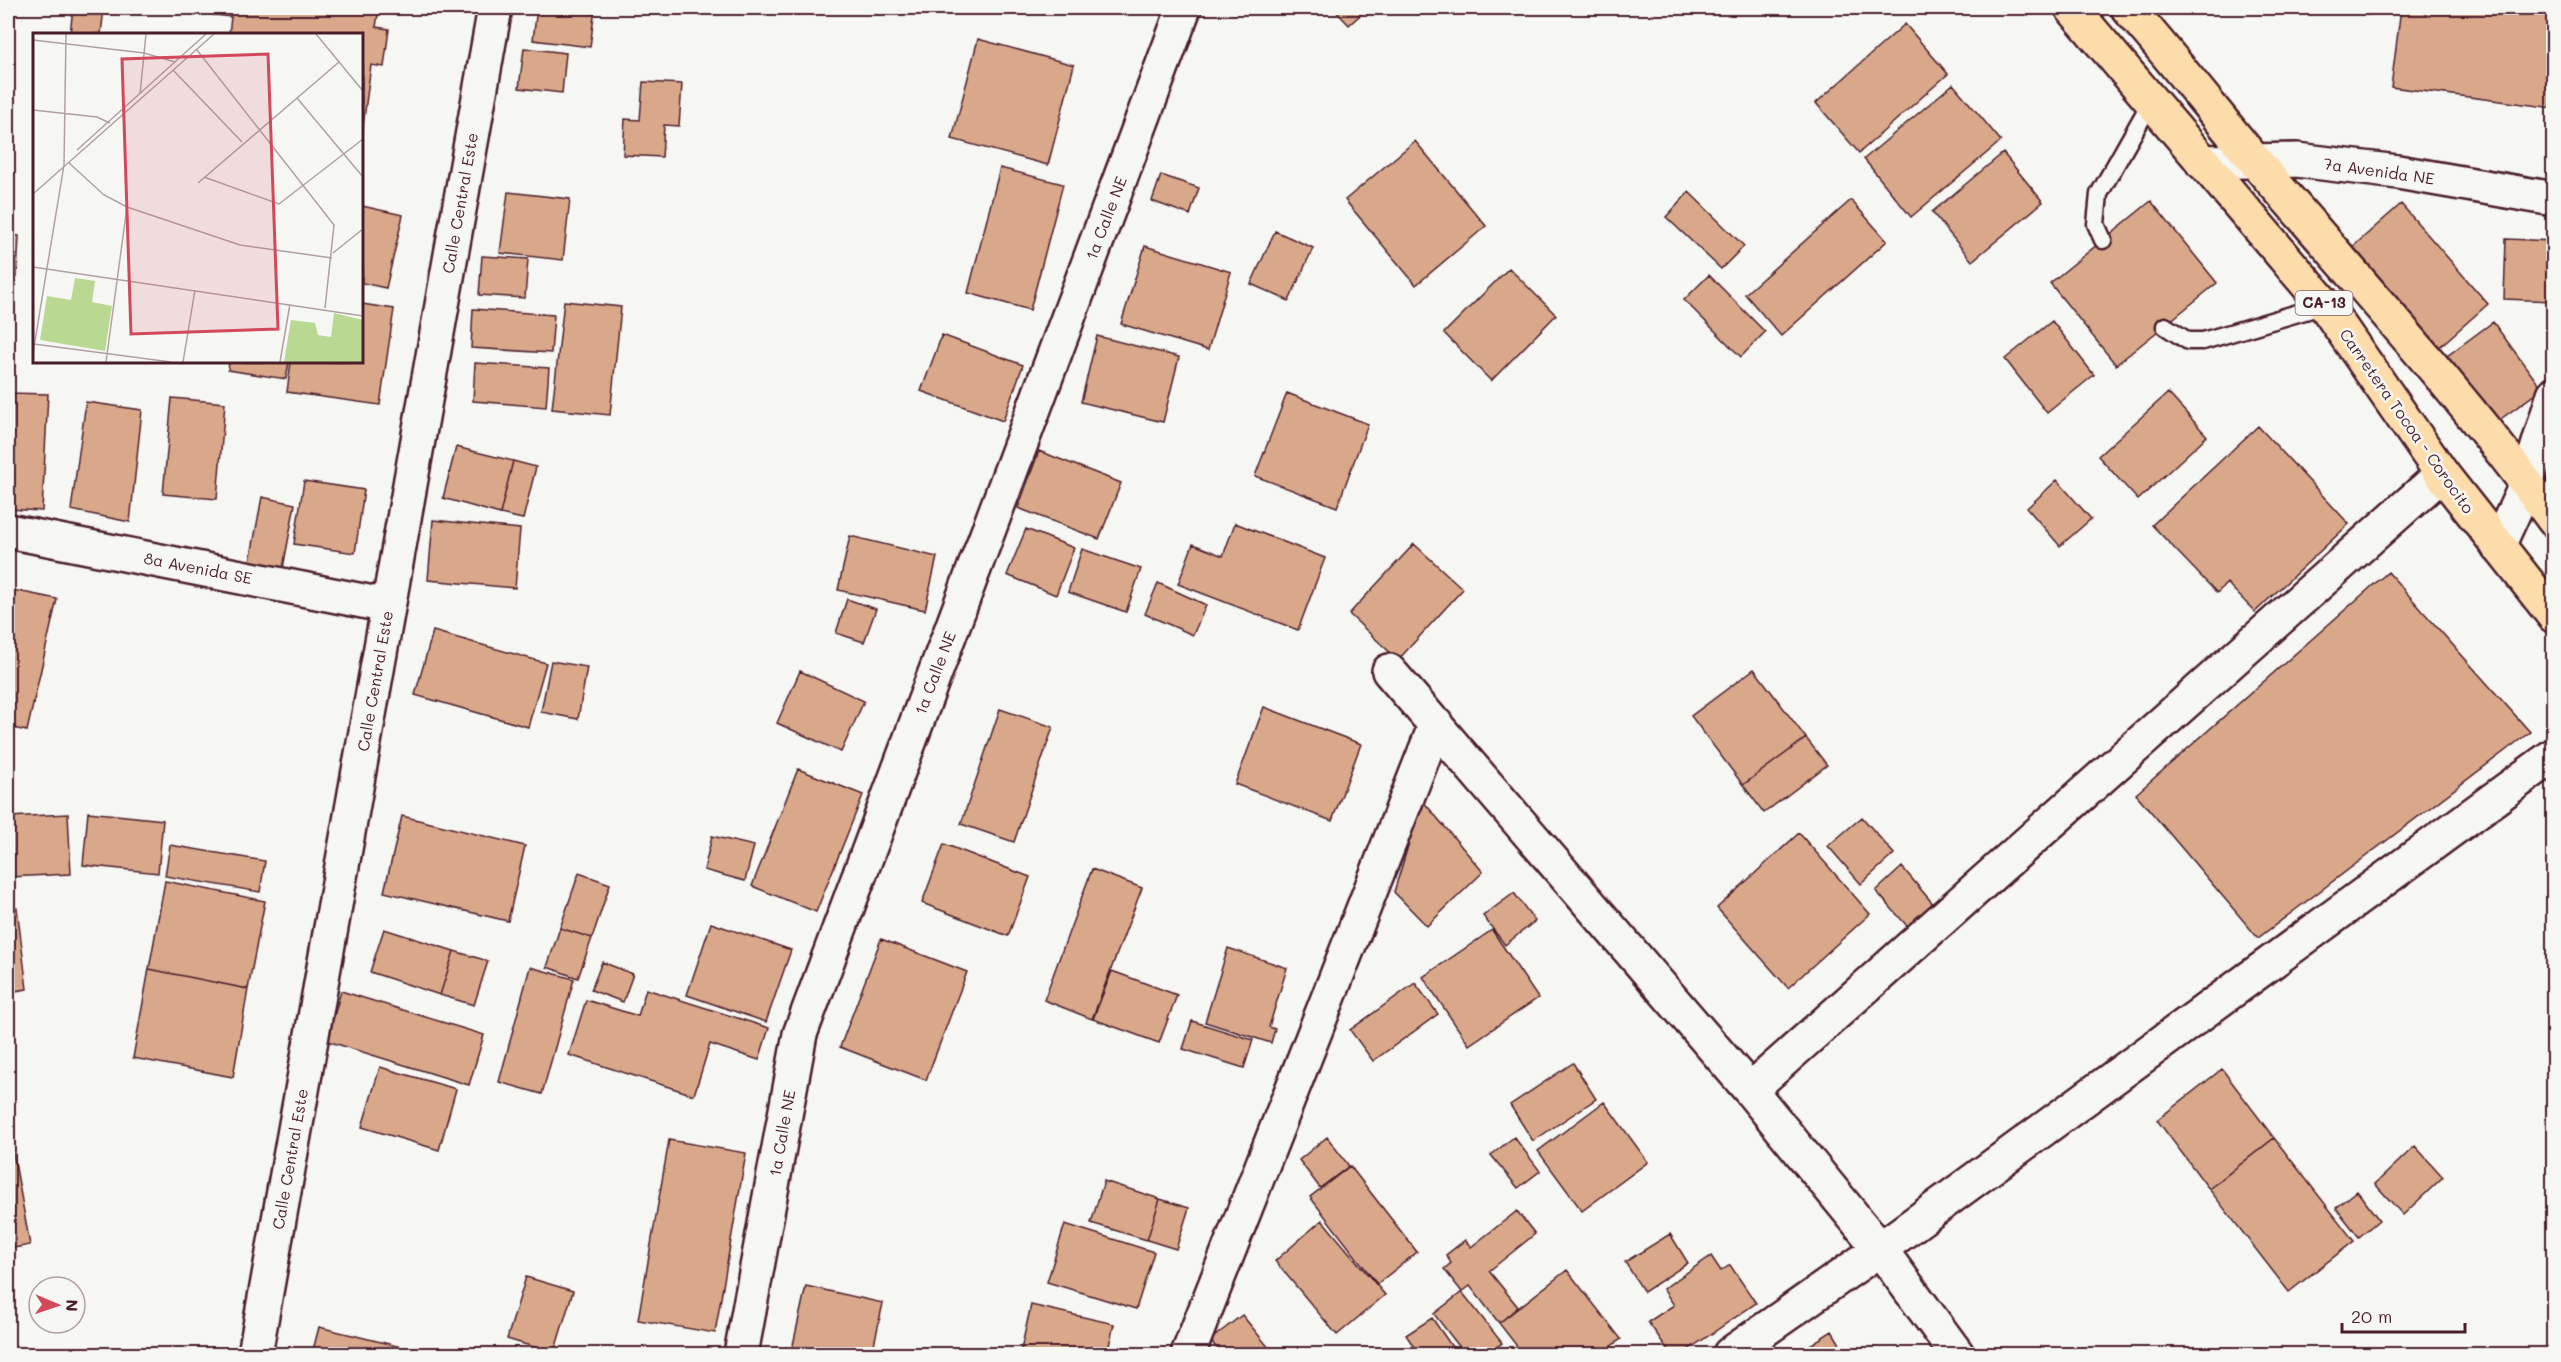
<svg xmlns="http://www.w3.org/2000/svg" width="2561" height="1362" viewBox="0 0 2561 1362" font-family="Mali,sans-serif">
	<style>
		.building { fill: #d9a88b; stroke: #4a1f2b; stroke-width: 1.5 }
		.lines { fill: none; stroke-linecap: round; stroke-linejoin: round }
		.lane-casing { stroke: #4a1f2b; stroke-width: 21 }
		.street-casing { stroke: #4a1f2b; stroke-width: 38 }
		.primary-casing { stroke: #4a1f2b; stroke-width: 38 }
		.lane { stroke: #f6f6f2; stroke-width: 16 }
		.street { stroke: #f6f6f2; stroke-width: 33 }
		.primary { stroke: #fddcac; stroke-width: 33 }
		.labels { text-anchor: middle; stroke-width: 5; stroke-linejoin: round; paint-order: stroke }
		.shield { fill: #f6f6f2; stroke: #7e6067; stroke-width: 1.5 }
		.shield-label { font-size: 15px; font-weight: bold; fill: #4a1f2b }
		.street-label { font-size: 16px; fill: #4a1f2b; stroke: #f6f6f2 }
		.inset-road { fill: none; stroke: #b1a0a2; stroke-width: 1.5 }
		.view { fill: #d1495b; fill-opacity: 0.15; stroke: #d1495b; stroke-width: 3 }
		.inset-edge { fill: none; stroke: #4a1f2b; stroke-width: 3 }
	</style>
	<rect width="100%" height="100%" fill="#f6f6f2"/>
	<filter id="ink" filterUnits="userSpaceOnUse"><feTurbulence type="fractalNoise" baseFrequency=".0167" numOctaves="2"/><feDisplacementMap in="SourceGraphic" scale="12" xChannelSelector="R" yChannelSelector="G"/><feConvolveMatrix kernelMatrix="1 2 1 2 8 2 1 2 1" color-interpolation-filters="sRGB"/></filter>
	<g filter="url(#ink)">
		<path class="building" d="M 73,8 L 104,8 L 101,34 L 70,34 Z
			M 196,8 L 379,8 L 376,27 L 389,29 L 384,67 L 371,65 L 362,134 L 362,34 L 229,34 L 231,17 L 195,12 Z
			M 537,8 L 595,8 L 590,47 L 533,40 Z
			M 1333,8 L 1368,8 L 1349,25 Z
			M 2334,8 L 2370,8 L 2369,15 L 2333,10 Z
			M 2401,8 L 2554,8 L 2554,108 L 2391,87 Z
			M 1905,24 L 1948,74 L 1859,153 L 1816,103 Z
			M 978,39 L 1074,65 L 1048,165 L 952,139 Z
			M 524,48 L 566,53 L 562,93 L 519,88 Z
			M 643,82 L 682,84 L 679,126 L 664,125 L 662,157 L 623,155 L 625,119 L 640,120 Z
			M 1953,84 L 2001,141 L 1911,217 L 1864,159 Z
			M 1415,141 L 1486,226 L 1416,285 L 1345,200 Z
			M 2003,153 L 2043,202 L 1972,261 L 1932,212 Z
			M 1000,168 L 1063,184 L 1030,310 L 968,293 Z
			M 1161,175 L 1199,188 L 1190,215 L 1152,201 Z
			M 508,192 L 570,199 L 563,260 L 500,253 Z
			M 1689,192 L 1744,246 L 1721,269 L 1666,217 Z
			M 1851,200 L 1887,241 L 1781,336 L 1745,294 Z
			M 2151,201 L 2217,283 L 2116,365 L 2050,283 Z
			M 2401,204 L 2488,304 L 2436,350 L 2349,250 Z
			M 362,206 L 403,215 L 386,288 L 362,283 Z
			M 1275,231 L 1313,248 L 1289,301 L 1251,284 Z
			M 8,235 L 19,236 L 17,277 L 8,276 Z
			M 2506,239 L 2554,241 L 2554,301 L 2504,299 Z
			M 1145,246 L 1231,272 L 1208,350 L 1121,324 Z
			M 482,256 L 528,259 L 525,298 L 479,295 Z
			M 1509,268 L 1556,315 L 1491,381 L 1444,333 Z
			M 1709,275 L 1765,332 L 1741,357 L 1684,300 Z
			M 564,301 L 621,307 L 610,415 L 552,409 Z
			M 362,304 L 394,309 L 380,405 L 287,392 L 291,362 L 362,362 Z
			M 473,309 L 554,315 L 551,353 L 471,348 Z
			M 2052,321 L 2094,375 L 2047,413 L 2005,359 Z
			M 2493,322 L 2542,389 L 2491,426 L 2443,359 Z
			M 942,335 L 1023,365 L 1003,421 L 921,391 Z
			M 1097,336 L 1179,357 L 1163,422 L 1081,402 Z
			M 229,362 L 289,362 L 286,379 L 228,370 Z
			M 475,363 L 549,368 L 546,407 L 473,401 Z
			M 8,393 L 48,394 L 42,511 L 8,509 Z
			M 1287,393 L 1368,424 L 1337,507 L 1255,476 Z
			M 2168,393 L 2207,436 L 2138,500 L 2098,456 Z
			M 172,398 L 225,403 L 217,499 L 163,494 Z
			M 86,402 L 142,410 L 130,522 L 71,510 Z
			M 2258,426 L 2349,524 L 2255,612 L 2227,583 L 2217,593 L 2152,525 Z
			M 456,447 L 513,461 L 500,514 L 443,498 Z
			M 1039,451 L 1121,483 L 1099,539 L 1018,508 Z
			M 513,461 L 536,467 L 523,519 L 500,514 Z
			M 2057,480 L 2091,519 L 2060,546 L 2027,508 Z
			M 304,481 L 364,490 L 355,553 L 294,544 Z
			M 262,497 L 295,504 L 283,568 L 250,561 Z
			M 433,520 L 520,529 L 515,588 L 428,580 Z
			M 1235,523 L 1325,558 L 1298,630 L 1178,584 L 1193,544 L 1223,556 Z
			M 1026,529 L 1074,548 L 1056,595 L 1007,575 Z
			M 850,536 L 937,557 L 925,610 L 838,590 Z
			M 1414,544 L 1463,589 L 1398,660 L 1349,614 Z
			M 1082,549 L 1141,569 L 1126,612 L 1068,592 Z
			M 2388,572 L 2530,732 L 2258,938 L 2136,794 Z
			M 1158,583 L 1206,605 L 1193,635 L 1145,614 Z
			M 8,589 L 57,599 L 27,731 L 8,727 Z
			M 847,599 L 876,609 L 864,642 L 836,633 Z
			M 433,631 L 546,663 L 528,727 L 415,695 Z
			M 551,661 L 587,667 L 578,719 L 541,712 Z
			M 1754,669 L 1806,738 L 1743,785 L 1691,716 Z
			M 800,671 L 864,701 L 841,752 L 777,723 Z
			M 1264,707 L 1361,744 L 1332,821 L 1235,784 Z
			M 1000,709 L 1053,727 L 1014,842 L 961,824 Z
			M 1806,738 L 1827,765 L 1764,813 L 1743,785 Z
			M 798,769 L 863,795 L 816,912 L 752,886 Z
			M 1422,800 L 1483,872 L 1427,926 L 1394,892 Z
			M 88,812 L 163,820 L 158,873 L 83,865 Z
			M 68,814 L 71,874 L 8,877 L 8,817 Z
			M 402,816 L 525,846 L 508,921 L 384,892 Z
			M 1862,817 L 1894,854 L 1861,884 L 1828,846 Z
			M 1799,833 L 1870,914 L 1788,988 L 1717,908 Z
			M 712,836 L 754,846 L 745,881 L 704,870 Z
			M 944,844 L 1030,877 L 1008,936 L 922,903 Z
			M 170,845 L 265,861 L 260,892 L 165,876 Z
			M 1902,867 L 1934,905 L 1908,927 L 1876,891 Z
			M 1092,869 L 1142,888 L 1092,1019 L 1044,1000 Z
			M 579,873 L 610,884 L 592,938 L 560,928 Z
			M 165,881 L 265,901 L 248,989 L 149,969 Z
			M 1514,893 L 1535,921 L 1505,945 L 1483,916 Z
			M 17,908 L 27,989 L 8,992 L 8,909 Z
			M 711,923 L 791,950 L 766,1022 L 687,995 Z
			M 560,928 L 592,938 L 578,978 L 547,967 Z
			M 384,929 L 454,951 L 440,995 L 370,972 Z
			M 1492,930 L 1538,998 L 1469,1045 L 1423,977 Z
			M 881,939 L 967,972 L 926,1080 L 840,1047 Z
			M 1228,948 L 1287,968 L 1269,1027 L 1275,1029 L 1271,1043 L 1205,1022 Z
			M 454,951 L 488,961 L 474,1005 L 440,995 Z
			M 602,962 L 633,974 L 623,1002 L 591,990 Z
			M 530,967 L 574,979 L 542,1094 L 499,1082 Z
			M 149,969 L 248,989 L 233,1077 L 133,1058 Z
			M 1112,971 L 1177,995 L 1159,1043 L 1093,1019 Z
			M 1415,983 L 1438,1014 L 1373,1061 L 1350,1030 Z
			M 646,989 L 769,1028 L 759,1060 L 710,1044 L 694,1095 L 569,1055 L 586,1000 L 638,1016 Z
			M 341,991 L 484,1035 L 469,1085 L 327,1041 Z
			M 1192,1021 L 1253,1040 L 1244,1068 L 1183,1049 Z
			M 8,1028 L 12,1065 L 8,1066 Z
			M 1573,1063 L 1596,1099 L 1533,1141 L 1510,1105 Z
			M 380,1067 L 456,1089 L 439,1150 L 362,1127 Z
			M 2222,1069 L 2274,1138 L 2209,1189 L 2157,1120 Z
			M 1604,1102 L 1648,1162 L 1582,1211 L 1538,1151 Z
			M 8,1124 L 30,1245 L 8,1249 Z
			M 1327,1137 L 1349,1166 L 1320,1188 L 1299,1160 Z
			M 1514,1137 L 1540,1171 L 1518,1188 L 1491,1155 Z
			M 2274,1138 L 2354,1241 L 2289,1292 L 2209,1189 Z
			M 669,1140 L 746,1153 L 715,1333 L 638,1320 Z
			M 2415,1146 L 2443,1177 L 2403,1215 L 2375,1184 Z
			M 1350,1166 L 1417,1252 L 1377,1284 L 1310,1197 Z
			M 1104,1181 L 1160,1199 L 1147,1240 L 1091,1223 Z
			M 2357,1191 L 2379,1220 L 2359,1237 L 2336,1208 Z
			M 1160,1199 L 1189,1208 L 1176,1249 L 1147,1240 Z
			M 1517,1211 L 1535,1234 L 1489,1271 L 1518,1307 L 1499,1323 L 1470,1286 L 1462,1292 L 1444,1269 L 1451,1263 L 1446,1255 L 1465,1240 L 1471,1247 Z
			M 1322,1220 L 1385,1295 L 1337,1335 L 1275,1261 Z
			M 1065,1224 L 1154,1252 L 1136,1309 L 1047,1282 Z
			M 1670,1234 L 1688,1263 L 1644,1292 L 1625,1262 Z
			M 1711,1256 L 1721,1271 L 1730,1265 L 1756,1303 L 1682,1354 L 1671,1354 L 1648,1322 L 1674,1305 L 1663,1289 Z
			M 1567,1270 L 1621,1339 L 1600,1354 L 1523,1354 L 1499,1323 Z
			M 526,1277 L 573,1291 L 554,1353 L 507,1339 Z
			M 806,1286 L 883,1303 L 872,1354 L 791,1354 Z
			M 1462,1292 L 1502,1343 L 1487,1354 L 1465,1354 L 1434,1314 Z
			M 1031,1305 L 1114,1324 L 1107,1354 L 1020,1354 Z
			M 1242,1315 L 1274,1354 L 1222,1354 L 1210,1340 Z
			M 1432,1318 L 1457,1354 L 1419,1354 L 1406,1335 Z
			M 319,1327 L 414,1350 L 413,1354 L 312,1354 Z
			M 1832,1331 L 1846,1354 L 1796,1354 Z"/>
		<g class="lines">
			<g class="lane-casing">
				<path id="lane" d="M 2103,240 L 2096,224 L 2099,194 L 2152,100
					M 2165,326 L 2188,341 L 2203,341 L 2325,305"/>
			</g>
			<g class="street-casing">
				<path id="street" d="M 2202,162 L 2297,160 L 2398,172 L 2554,199
					M 8,531 L 388,606
					M 2498,546 L 2527,483 L 2554,394
					M 1389,671 L 1750,1090 L 1880,1249 L 1957,1354
					M 1750,1090 L 2442,474
					M 255,1354 L 495,8
					M 741,1354 L 800,1034 L 1184,8
					M 1188,1354 L 1436,724
					M 1730,1354 L 1880,1249 L 2554,755"/>
			</g>
			<g class="primary-casing">
				<path id="primary" d="M 2072,8 L 2325,305 L 2442,474 L 2554,616
					M 2128,8 C 2172,58 2212,110 2255,161 C 2356,279 2462,394 2554,520"/>
			</g>
			<use href="#lane" class="lane"/>
			<use href="#street" class="street"/>
			<use href="#primary" class="primary"/>
		</g>
	</g>
	<g class="labels">
		<rect class="shield" x="2295.5" y="291" width="57" height="24" rx="4.5"/>
		<g class="shield-label">
			<text x="2324" y="308">CA-13</text>
		</g>
		<g class="street-label">
			<text transform="translate(2379 171) rotate(8)" y="6">7a Avenida NE</text>
			<text transform="translate(460 203) rotate(-80)" y="6">Calle Central Este</text>
			<text transform="translate(1106 218) rotate(-69)" y="6">1a Calle NE</text>
			<text transform="translate(2407 421) rotate(55)" y="6">Carretera Tocoa - Corocito</text>
			<text transform="translate(198 568) rotate(11)" y="6">8a Avenida SE</text>
			<text transform="translate(935 673) rotate(-69)" y="6">1a Calle NE</text>
			<text transform="translate(375 681) rotate(-80)" y="6">Calle Central Este</text>
			<text transform="translate(782 1133) rotate(-80)" y="6">1a Calle NE</text>
			<text transform="translate(290 1159) rotate(-80)" y="6">Calle Central Este</text>
		</g>
	</g>
	<g transform="translate(33 33)">
		<rect width="330" height="330" fill="#f6f6f2"/>
		<path d="M 42,245 L 62,248 L 59,269 L 79,273 L 72,318 L 7,307 L 14,263 L 38,267 ZM 301,280 L 330,287 L 330,329 L 251,329 L 258,287 L 282,290 L 285,302 L 298,304 Z" fill="#b9d891"/>
		<path class="inset-road" d="M 283,1 L 330,58M 0,7 L 111,20 L 142,29M 164,17 L 301,192 L 292,275M 140,37 L 209,109M 107,61 L 113,1M 264,65 L 330,144M 0,77 L 64,84 L 77,90M 44,117 L 173,1M 35,129 L 71,162 L 94,174 L 207,212 L 299,225M 171,144 L 246,171 L 330,106M 165,150 L 306,29M 0,161 L 181,1M 300,220 L 330,196M 0,234 L 330,283M 1,311 L 138,329M 0,320 L 31,132 L 33,1M 73,329 L 94,174M 150,329 L 162,257M 247,329 L 257,271"/>
		<path class="view" d="M 235,21 L 245,296 L 98,301 L 89,26 Z"/>
		<rect width="330" height="330" class="inset-edge"/>
	</g>
	<rect width="2561" height="1362" fill="none" stroke="#f6f6f2" stroke-width="30"/>
	<rect x="15" y="15" width="2531" height="1332" fill="none" stroke="#4a1f2b" stroke-width="2" filter="url(#ink)"/>
	<g transform="translate(57 1305) rotate(92)"><circle r="28" fill="#f6f6f2" stroke="#b1a0a2" stroke-width="1.5"/>
	<path d="M0-4.5L10 22L0 15L-10 22Z" fill="#d1495b"/>
	<text y="-9" font-size="16" font-weight="bold" text-anchor="middle" fill="#4a1f2b">N</text>
	</g>
	<path d="M2342 1323v9h123v-9" fill="none" stroke="#4a1f2b" stroke-width="3"/>
	<text x="2351" y="1323" font-size="18" fill="#4a1f2b" stroke="#f6f6f2" stroke-width="4.5" paint-order="stroke">20 m</text>
</svg>
